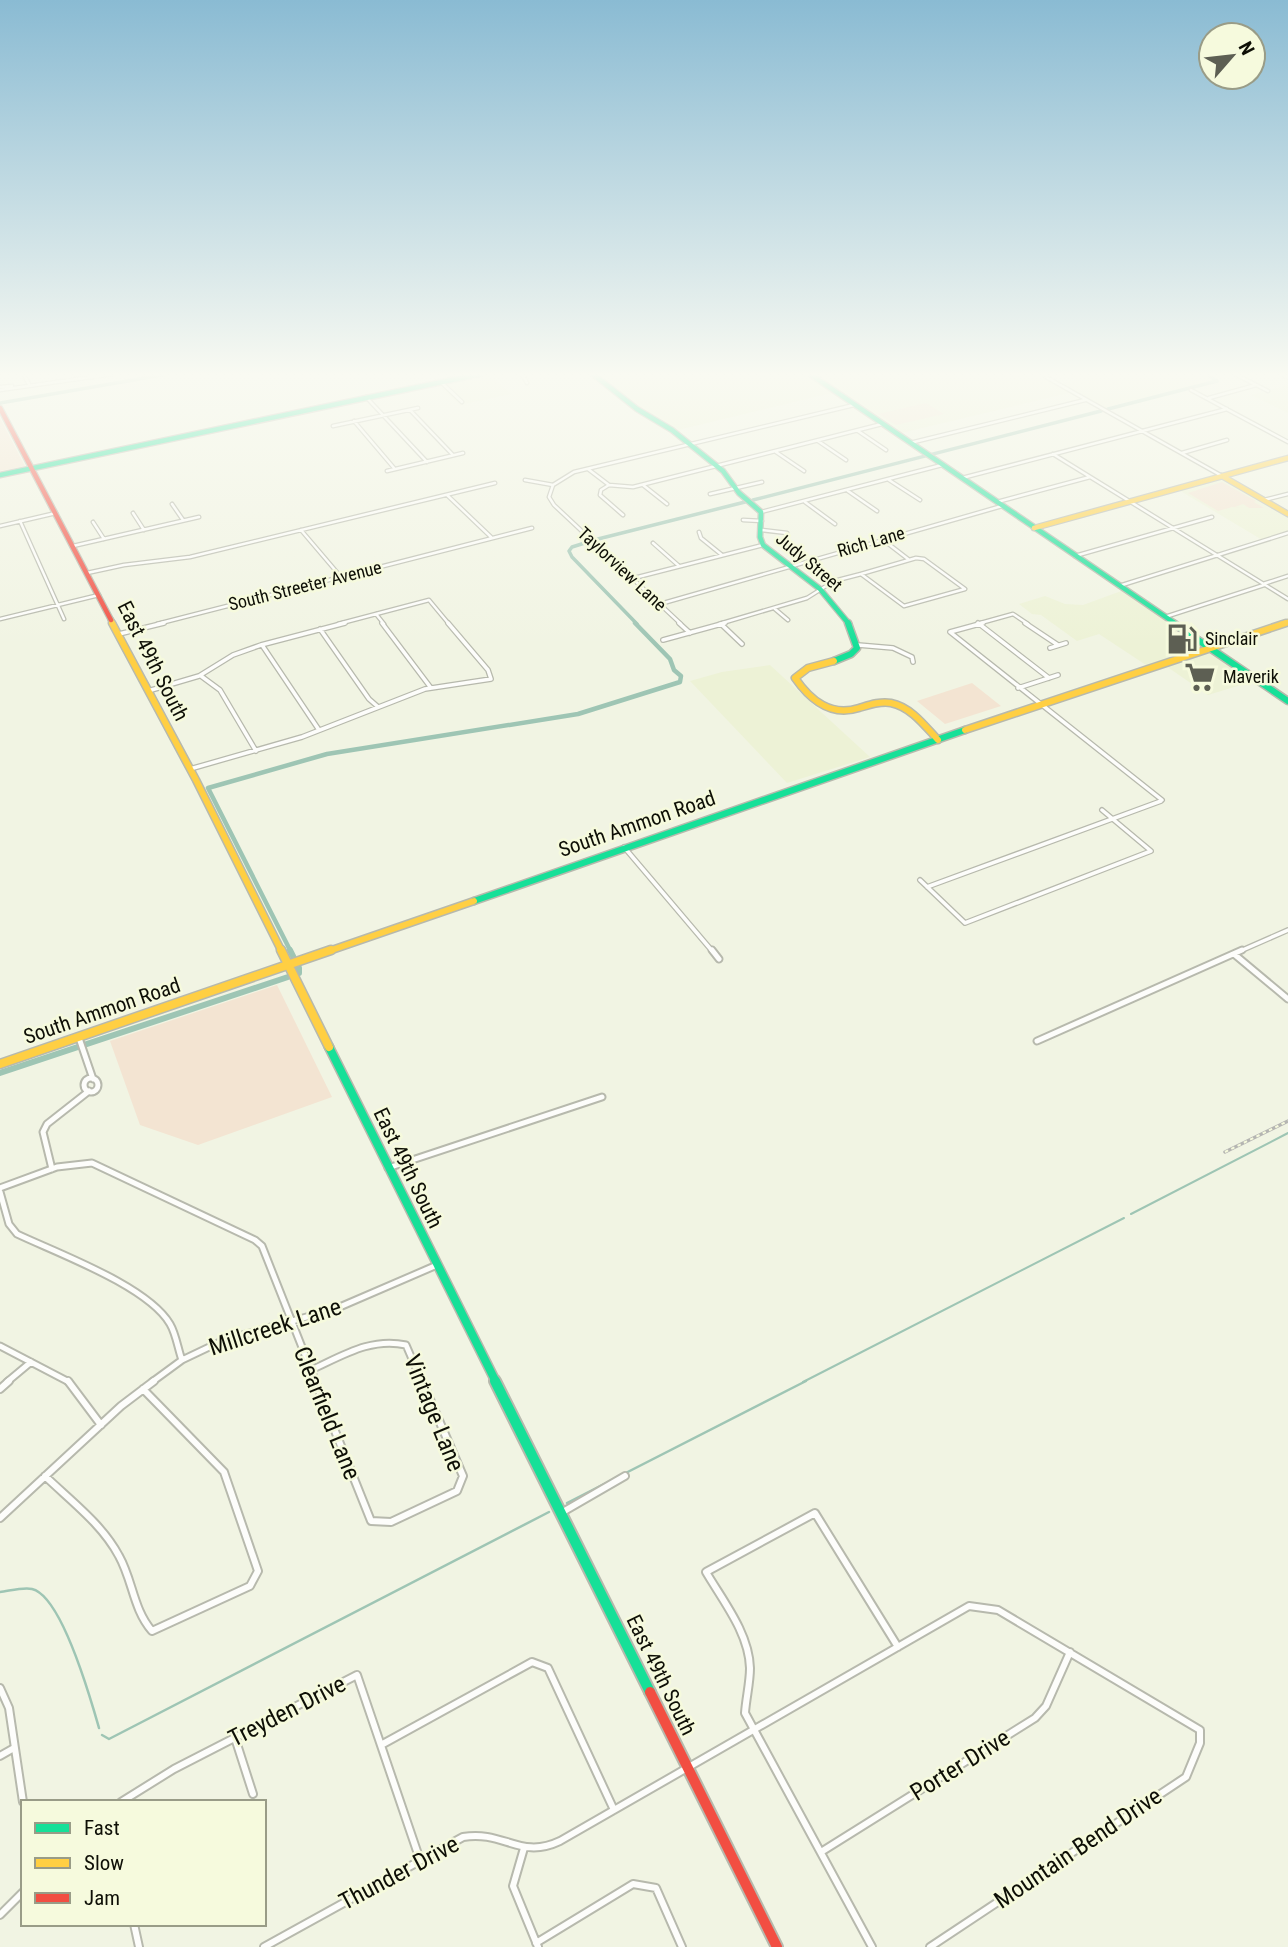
<svg xmlns="http://www.w3.org/2000/svg" width="1288" height="1947" viewBox="0 0 1288 1947" font-family="'Roboto Condensed',sans-serif">
	<style>
		.built { fill: #edf2d6 }
		.green { fill: #f3e4d2 }
		.lines { fill: none; stroke-linecap: round; stroke-linejoin: round }
		.stream-far1 { stroke: #9ec5b4; stroke-width: 2 }
		.stream { stroke: #9ec5b4; stroke-width: 2.5 }
		.canal-far2 { stroke: #9ec5b4; stroke-width: 3.5 }
		.canal-far1 { stroke: #9ec5b4; stroke-width: 4.5 }
		.canal { stroke: #9ec5b4; stroke-width: 6 }
		.street-far3-casing { stroke: #b7b9ad; stroke-width: 5 }
		.street-far2-casing { stroke: #b7b9ad; stroke-width: 6 }
		.street-far1-casing { stroke: #b7b9ad; stroke-width: 9 }
		.street-casing { stroke: #b7b9ad; stroke-width: 10 }
		.fast-far3-casing { stroke: #b7b9ad; stroke-width: 7 }
		.fast-far2-casing { stroke: #b7b9ad; stroke-width: 9 }
		.fast-far1-casing { stroke: #b7b9ad; stroke-width: 11 }
		.fast-casing { stroke: #b7b9ad; stroke-width: 14 }
		.slow-far2-casing { stroke: #b7b9ad; stroke-width: 7 }
		.slow-far1-casing { stroke: #b7b9ad; stroke-width: 9 }
		.slow-casing { stroke: #b7b9ad; stroke-width: 11 }
		.jam-far1-casing { stroke: #b7b9ad; stroke-width: 7 }
		.jam-casing { stroke: #b7b9ad; stroke-width: 14 }
		.street-far3 { stroke: #fdfdfb; stroke-width: 2.5 }
		.street-far2 { stroke: #fdfdfb; stroke-width: 3.5 }
		.street-far1 { stroke: #fdfdfb; stroke-width: 5 }
		.street { stroke: #fdfdfb; stroke-width: 6 }
		.fast-far3 { stroke: #16e098; stroke-width: 4.5 }
		.fast-far2 { stroke: #16e098; stroke-width: 6 }
		.fast-far1 { stroke: #16e098; stroke-width: 8 }
		.fast { stroke: #16e098; stroke-width: 10 }
		.slow-far2 { stroke: #ffcf43; stroke-width: 4.5 }
		.slow-far1 { stroke: #ffcf43; stroke-width: 6 }
		.slow { stroke: #ffcf43; stroke-width: 8 }
		.jam-far1 { stroke: #f24e42; stroke-width: 4.5 }
		.jam { stroke: #f24e42; stroke-width: 10 }
		.rail-casing { stroke: #b5b5b2; stroke-width: 3.5 }
		.rail { stroke: #f6fadd; stroke-width: 2; stroke-dasharray: 3.5; stroke-linecap: butt }
		.labels { text-anchor: middle; stroke-width: 5; stroke-linejoin: round; paint-order: stroke }
		.far-street-label { font-size: 18px; fill: #0e0f06; stroke: #f6fadd }
		.far-poi-label { font-size: 18px; fill: #0e0f06; stroke: #f6fadd; text-anchor: start }
		.street-label { font-size: 21px; fill: #0e0f06; stroke: #f6fadd }
		.near-street-label { font-size: 24px; fill: #0e0f06; stroke: #f6fadd }
	</style>
	<rect width="100%" height="100%" fill="#f1f4e3"/>
	<path class="built" d="M 480,374 L 488,374 L 511,394 L 460,405 L 436,383 Z
		M 593,374 L 1041,374 L 1060,384 L 1077,380 L 1067,374 L 1203,374 L 1213,381 L 1103,408 L 1073,392 L 897,434 L 836,392 L 674,431 L 637,409 Z
		M 1288,385 L 1288,413 L 1251,395 Z
		M 1222,476 L 1288,514 L 1288,533 L 1264,541 L 1177,489 Z
		M 1124,590 L 1257,680 L 1208,695 L 1163,664 L 1149,667 L 1099,634 L 1077,641 L 1041,615 L 1032,614 L 1019,604 L 1045,596 L 1065,604 L 1083,605 Z
		M 770,665 L 870,757 L 787,783 L 690,681 L 722,672 Z"/>
	<path class="green" d="M 926,403 L 944,414 L 896,425 L 878,414 Z
		M 0,418 L 25,466 L 0,471 Z
		M 1222,482 L 1256,501 L 1254,502 L 1264,508 L 1249,508 L 1243,504 L 1235,507 L 1244,508 L 1232,507 L 1218,511 L 1188,493 Z
		M 972,683 L 1001,706 L 945,724 L 917,701 Z
		M 277,985 L 332,1097 L 198,1145 L 140,1125 L 110,1041 Z"/>
	<g class="lines">
		<path class="stream-far1" d="M 1131,1214 L 1288,1133
			M 803,1382 L 1124,1218"/>
		<path class="stream" d="M 567,1503 L 806,1381
			M 0,1592 C 9,1591 23,1587 32,1589 C 62,1596 91,1700 99,1728
			M 102,1735 L 109,1739 L 549,1512"/>
		<path class="canal-far2" d="M 0,403 L 168,374
			M 1108,409 L 1217,381 L 1207,374
			M 753,500 L 1101,411
			M 598,539 L 745,502
			M 588,542 L 572,547 L 569,551 L 572,557 L 637,624"/>
		<path class="canal-far1" d="M 291,952 L 208,788 L 327,754 L 578,714 L 680,682 L 681,676 L 674,670 L 670,659 L 635,623"/>
		<path class="canal" d="M 290,950 L 296,962
			M 299,968 L 299,973
			M 0,1073 L 288,977"/>
		<g class="street-far3-casing">
			<path id="street-far3" d="M 23,374 L 29,384
				M 522,374 L 527,383
				M 1235,374 L 1268,391
				M 1288,375 L 1285,376 L 1288,377
				M 1046,377 L 1222,476
				M 441,382 L 462,402
				M 0,387 L 12,386
				M 0,390 L 113,374
				M 1191,390 L 1288,442
				M 366,397 L 427,462
				M 1209,398 L 1256,385
				M 410,410 L 453,455
				M 354,421 L 394,468
				M 333,426 L 418,408
				M 858,431 L 886,450
				M 818,441 L 846,460
				M 910,443 L 1085,400
				M 776,452 L 804,471
				M 1182,453 L 1227,440
				M 1053,454 L 1288,599
				M 588,469 L 609,485 L 633,487 L 882,424
				M 387,471 L 463,453
				M 962,478 L 1227,409
				M 525,480 L 553,485
				M 889,480 L 920,500
				M 609,485 L 601,490 L 600,495 L 623,515
				M 643,485 L 667,504
				M 848,491 L 877,511
				M 710,494 L 762,482
				M 447,495 L 491,537
				M 1264,500 L 1288,494
				M 805,502 L 835,524
				M 997,502 L 1090,477
				M 172,504 L 183,520
				M 761,512 L 942,465
				M 133,513 L 144,530
				M 743,520 L 762,521
				M 20,521 L 64,619
				M 93,522 L 104,539
				M 0,526 L 56,513
				M 301,530 L 341,577
				M 761,530 L 787,533
				M 699,532 L 701,538 L 722,555
				M 882,539 L 908,559
				M 653,543 L 679,566
				M 73,546 L 199,517
				M 1075,556 L 1212,517
				M 916,558 L 924,559 L 965,589 L 904,606 L 861,574 Z
				M 87,573 L 124,565 L 190,557 L 495,483
				M 634,578 L 763,545
				M 1263,584 L 1288,576
				M 1119,586 L 1288,533
				M 660,604 L 1002,506
				M 775,609 L 788,620
				M 376,614 L 384,624
				M 1165,617 L 1264,585
				M 0,619 L 99,595
				M 157,624 L 532,528
				M 338,624 L 429,600 L 449,624
				M 681,624 L 554,505 L 549,497 L 553,485 L 574,472 L 854,405
				M 719,624 L 807,598 L 834,581 L 861,574
				M 977,624 L 1013,614 L 1028,624"/>
		</g>
		<g class="street-far2-casing">
			<path id="street-far2" d="M 382,623 L 431,688
				M 679,623 L 690,633
				M 978,623 L 1049,678
				M 983,623 L 950,632 L 1162,800
				M 1025,623 L 1058,645
				M 721,624 L 742,644
				M 320,629 L 369,699 L 377,706
				M 119,634 L 164,623
				M 663,640 L 725,623
				M 262,645 L 319,730
				M 858,645 L 893,648 L 912,657 L 913,662
				M 1050,648 L 1066,643
				M 201,676 L 220,690 L 256,751
				M 1018,688 L 1058,675
				M 148,691 L 199,676 L 233,655 L 261,645 L 345,623
				M 190,769 L 302,737 L 425,689 L 491,679 L 488,670 L 448,623
				M 624,847 L 713,952
				M 920,880 L 965,923 L 1151,851 L 1102,810
				M 927,887 L 1161,801
				M 1238,952 L 1288,930"/>
		</g>
		<g class="street-far1-casing">
			<path id="street-far1" d="M 712,950 L 719,959
				M 1234,954 L 1288,999
				M 79,1038 L 93,1079
				M 1037,1041 L 1242,950
				M84 1085a7 7 0 1 1 14 0a7 7 0 1 1-14 0Z
				M 388,1168 L 602,1097
				M 52,1169 L 43,1132 L 47,1124 L 89,1091
				M 0,1188 L 57,1167 L 92,1163 L 255,1240 L 262,1246 L 311,1370
				M 0,1192 L 9,1224 L 17,1234 C 57,1253 148,1286 170,1324 C 176,1334 178,1349 182,1360
				M 0,1346 L 69,1382
				M 311,1370 L 316,1382
				M 311,1370 C 342,1356 371,1337 406,1345 L 422,1382
				M 7,1382 L 31,1362
				M 152,1382 L 182,1360 L 224,1340 L 335,1309 L 437,1265"/>
		</g>
		<g class="street-casing">
			<path id="street" d="M 68,1381 L 101,1425
				M 315,1381 L 371,1521 L 391,1522 L 457,1491 L 463,1476 L 422,1381
				M 0,1389 L 9,1381
				M 45,1476 C 71,1501 102,1524 119,1556 C 133,1581 133,1609 152,1631 L 250,1586 L 258,1571 L 224,1472 L 143,1389
				M 561,1513 L 625,1476
				M 0,1518 L 121,1406 L 154,1381
				M 0,1688 L 9,1708 L 23,1802
				M 235,1738 L 253,1794
				M 381,1745 L 532,1662 L 548,1668 L 614,1810
				M 0,1756 L 14,1748
				M 121,1802 L 174,1769 L 357,1675 L 420,1860
				M 524,1848 L 513,1886 L 538,1947
				M 821,1852 L 1035,1718 L 1046,1706 L 1070,1652
				M 0,1915 L 23,1892
				M 134,1924 L 139,1947
				M 536,1943 L 633,1884 L 656,1888 L 682,1947
				M 264,1947 L 463,1837 C 504,1830 520,1860 560,1841 L 969,1606 L 998,1610 L 1200,1730 L 1200,1743 L 1186,1777 L 930,1947
				M 872,1947 L 745,1713 C 746,1698 750,1683 750,1668 C 749,1633 723,1601 706,1572 L 815,1513 L 898,1647"/>
		</g>
		<g class="fast-far3-casing">
			<path id="fast-far3" d="M 593,374 L 637,409 L 672,430 L 723,471 L 739,493 L 761,512 L 760,537 L 763,545 L 820,589 L 849,624
				M 810,374 L 1176,624
				M 0,475 L 480,374"/>
		</g>
		<g class="fast-far2-casing">
			<path id="fast-far2" d="M 1173,623 L 1288,701
				M 834,661 L 851,654 L 857,648 L 848,623
				M 474,901 L 965,730"/>
		</g>
		<g class="fast-far1-casing">
			<path id="fast-far1" d="M 329,1047 L 496,1382"/>
		</g>
		<g class="fast-casing">
			<path id="fast" d="M 495,1381 L 650,1692"/>
		</g>
		<g class="slow-far2-casing">
			<path id="slow-far2" d="M 1222,476 L 1288,514
				M 1034,528 L 1288,458
				M 111,620 L 113,624
				M 1281,624 L 1288,622"/>
		</g>
		<g class="slow-far1-casing">
			<path id="slow-far1" d="M 112,623 L 196,780 L 282,952
				M 834,661 L 808,668 L 795,678 C 811,701 831,717 859,708 C 869,705 880,701 891,703 C 911,707 925,726 938,740
				M 965,730 L 1286,623
				M 326,952 L 474,901"/>
		</g>
		<g class="slow-casing">
			<path id="slow" d="M 281,950 L 329,1047
				M 0,1064 L 331,950"/>
		</g>
		<g class="jam-far1-casing">
			<path id="jam-far1" d="M 0,408 L 111,620"/>
		</g>
		<g class="jam-casing">
			<path id="jam" d="M 650,1692 L 777,1947"/>
		</g>
		<use href="#street-far3" class="street-far3"/>
		<use href="#street-far2" class="street-far2"/>
		<use href="#street-far1" class="street-far1"/>
		<use href="#street" class="street"/>
		<use href="#fast-far3" class="fast-far3"/>
		<use href="#fast-far2" class="fast-far2"/>
		<use href="#fast-far1" class="fast-far1"/>
		<use href="#fast" class="fast"/>
		<use href="#slow-far2" class="slow-far2"/>
		<use href="#slow-far1" class="slow-far1"/>
		<use href="#slow" class="slow"/>
		<use href="#jam-far1" class="jam-far1"/>
		<use href="#jam" class="jam"/>
		<g class="rail-casing">
			<path id="rail" d="M 1225,1152 L 1288,1121"/>
		</g>
		<use href="#rail" class="rail"/>
	</g>
	<linearGradient id="sky" x2="0" y2="1"><stop stop-color="#8abbd3"/><stop offset="0.58" stop-color="#f9faf2"/><stop offset="1" stop-color="#f9faf2" stop-opacity="0"/></linearGradient>
	<rect width="1288" height="646" fill="url(#sky)"/>
	<defs>
		<g id="fuel-bare" transform="scale(2.415)"><path d="M-5.5-6h7V0h2V4h1.3V-2.5L3-4.5l.8-.8L6-3V5H2.5V1h-1V6h-7ZM-4.2-4.7v3.2H.2V-4.7Z" fill="#5d5f53" stroke="#f6fadd" stroke-width="2.5" paint-order="stroke"/></g>
		<g id="supermarket-bare" transform="scale(2.415)"><path d="M-6-5.5h2.5l.6 2H6L4.5 2H-2.5L-4.4-4H-6ZM-1.5 3.2a1.3 1.3 0 1 0 .1 0ZM3 3.2a1.3 1.3 0 1 0 .1 0Z" fill="#5d5f53" stroke="#f6fadd" stroke-width="2.5" paint-order="stroke"/></g>
	</defs>
	<g fill-rule="evenodd">
		<use href="#fuel-bare" x="1182" y="639"/>
		<use href="#supermarket-bare" x="1200" y="677"/>
	</g>
	<g class="labels">
		<g class="far-street-label">
			<text transform="translate(871 542) rotate(-16)" y="6">Rich Lane</text>
			<text transform="translate(809 562) rotate(40)" y="6">Judy Street</text>
			<text transform="translate(622 569) rotate(43)" y="6">Taylorview Lane</text>
			<text transform="translate(305 586) rotate(-14)" y="6">South Streeter Avenue</text>
		</g>
		<g class="far-poi-label">
			<text x="1205" y="645">Sinclair</text>
			<text x="1223" y="683">Maverik</text>
		</g>
		<g class="street-label">
			<text transform="translate(153 661) rotate(63)" y="7">East 49th South</text>
			<text transform="translate(637 824) rotate(-19)" y="7">South Ammon Road</text>
			<text transform="translate(102 1011) rotate(-19)" y="7">South Ammon Road</text>
			<text transform="translate(408 1168) rotate(64)" y="7">East 49th South</text>
			<text transform="translate(661 1675) rotate(64)" y="7">East 49th South</text>
		</g>
		<g class="near-street-label">
			<text transform="translate(275 1327) rotate(-18)" y="8">Millcreek Lane</text>
			<text transform="translate(327 1413) rotate(68)" y="8">Clearfield Lane</text>
			<text transform="translate(434 1413) rotate(68)" y="8">Vintage Lane</text>
			<text transform="translate(287 1711) rotate(-27)" y="8">Treyden Drive</text>
			<text transform="translate(960 1765) rotate(-32)" y="8">Porter Drive</text>
			<text transform="translate(1078 1848) rotate(-34)" y="8">Mountain Bend Drive</text>
			<text transform="translate(399 1873) rotate(-28)" y="8">Thunder Drive</text>
		</g>
	</g>
	<rect x="21" y="1800" width="245" height="126" fill="#f6fadd" stroke="#999c87" stroke-width="2"/>
	<rect x="35" y="1823" width="35" height="10" fill="#16e098" stroke="#999c87" stroke-width="2"/>
	<text x="84" y="1835" font-size="21" fill="#0e0f06">Fast</text>
	<rect x="35" y="1858" width="35" height="10" fill="#ffcf43" stroke="#999c87" stroke-width="2"/>
	<text x="84" y="1870" font-size="21" fill="#0e0f06">Slow</text>
	<rect x="35" y="1893" width="35" height="10" fill="#f24e42" stroke="#999c87" stroke-width="2"/>
	<text x="84" y="1905" font-size="21" fill="#0e0f06">Jam</text>
	<g transform="translate(1232 56) rotate(62)"><circle r="33" fill="#f6fadd" stroke="#999c87" stroke-width="2"/>
	<path d="M0-5L12 26L0 18L-12 26Z" fill="#5d5f53"/>
	<text y="-10" font-size="19" font-weight="bold" text-anchor="middle" fill="#0e0f06">N</text>
	</g>
</svg>
